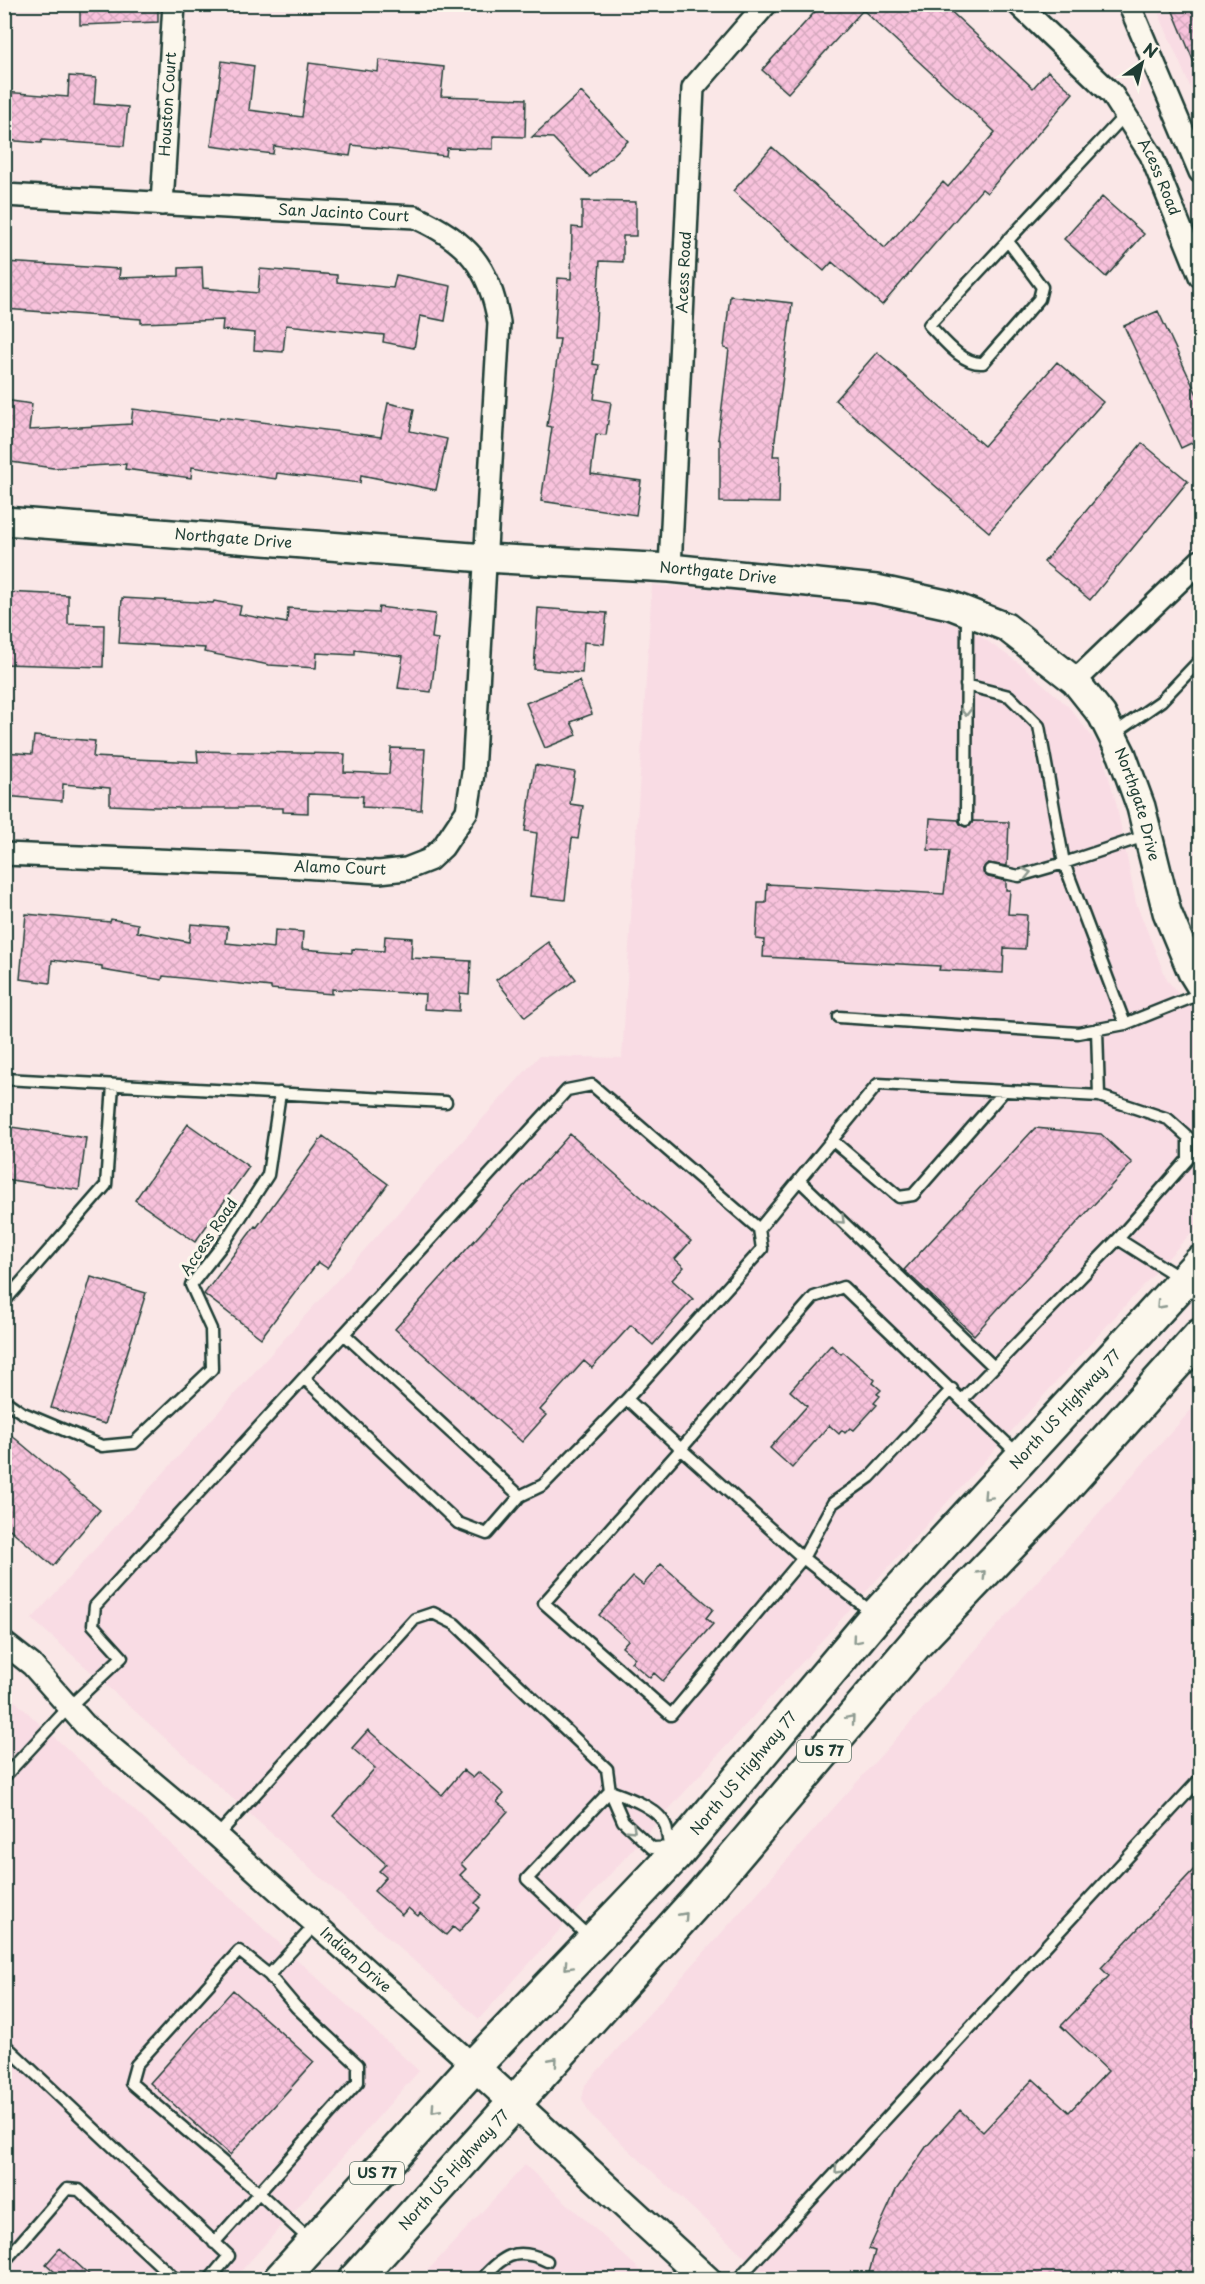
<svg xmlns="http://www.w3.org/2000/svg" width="1205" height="2284" viewBox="0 0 1205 2284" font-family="'Playpen Sans',sans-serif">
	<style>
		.built { fill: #f9dce4 }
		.building { fill: url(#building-cross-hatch); stroke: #1f3d34; stroke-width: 1.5 }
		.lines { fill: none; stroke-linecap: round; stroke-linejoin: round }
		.service-casing { stroke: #1f3d34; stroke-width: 15 }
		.minor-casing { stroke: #1f3d34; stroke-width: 26 }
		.tertiary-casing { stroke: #1f3d34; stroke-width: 32 }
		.primary-casing { stroke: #1f3d34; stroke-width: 38 }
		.service { stroke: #fbf7ec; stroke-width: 10 }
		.minor { stroke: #fbf7ec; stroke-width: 21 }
		.tertiary { stroke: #fbf7ec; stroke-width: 27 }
		.primary { stroke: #fbf7ec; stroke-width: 33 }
		.oneway { stroke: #8d9a90 }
		.labels { text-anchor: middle; stroke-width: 6; stroke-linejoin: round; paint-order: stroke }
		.shield { fill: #fbf7ec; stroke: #61756b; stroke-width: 1.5 }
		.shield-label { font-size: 14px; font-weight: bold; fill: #1f3d34 }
		.street-label { font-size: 15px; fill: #1f3d34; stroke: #fbf7ec }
	</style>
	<defs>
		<pattern id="building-cross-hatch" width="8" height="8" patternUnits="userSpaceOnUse" patternTransform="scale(1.5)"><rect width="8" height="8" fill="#f8c2dc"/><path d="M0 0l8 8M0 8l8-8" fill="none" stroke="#d4a8bd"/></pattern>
	</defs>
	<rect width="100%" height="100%" fill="#fae7e7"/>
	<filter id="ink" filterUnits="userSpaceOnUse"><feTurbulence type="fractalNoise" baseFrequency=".0167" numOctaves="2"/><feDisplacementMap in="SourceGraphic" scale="12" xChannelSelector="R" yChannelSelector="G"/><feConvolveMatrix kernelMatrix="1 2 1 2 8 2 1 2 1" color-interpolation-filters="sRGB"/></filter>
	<g filter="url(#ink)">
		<path class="built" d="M 1155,5 L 1200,5 L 1200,110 Z
			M 652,585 L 863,598 L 925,611 L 980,636 L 1023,666 L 1069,707 L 1100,747 L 1116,802 L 1136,903 L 1167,980 L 1200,1019 L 1200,1223 L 479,2019 L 32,1619 L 539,1056 L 622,1058 Z
			M 1200,1400 L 1200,2279 L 769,2279 L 590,2114 L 582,2099 L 585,2085 Z
			M 4,1691 L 419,2071 L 234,2279 L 5,2279 Z
			M 525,2165 L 650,2279 L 419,2280 Z"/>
		<path class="building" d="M 80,4 L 158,4 L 158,22 L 80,25 Z
			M 822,4 L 943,4 L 1033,88 L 1048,71 L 1073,93 L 987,193 L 982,189 L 882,305 L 832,262 L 824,271 L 733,191 L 772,147 L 885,248 L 943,182 L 948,187 L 995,132 L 863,10 L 788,93 L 762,70 Z
			M 1170,4 L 1200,4 L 1200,77 Z
			M 379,60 L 444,67 L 441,96 L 526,99 L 525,137 L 493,136 L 493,149 L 447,148 L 446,156 L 352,145 L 350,156 L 274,146 L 273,154 L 211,146 L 222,61 L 254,66 L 249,110 L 302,117 L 309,63 L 378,72 Z
			M 69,76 L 96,78 L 94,104 L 128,107 L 124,146 L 42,140 L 41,143 L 4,140 L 4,92 L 68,97 Z
			M 581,92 L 628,141 L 590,177 L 553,138 L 532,137 Z
			M 1102,197 L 1144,234 L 1106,277 L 1064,239 Z
			M 582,201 L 636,202 L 636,236 L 623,236 L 623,262 L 600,261 L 593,364 L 599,365 L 594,399 L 611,402 L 606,435 L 596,434 L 591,474 L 641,481 L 636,515 L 541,501 L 552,427 L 547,426 L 560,339 L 554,339 L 558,278 L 571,279 L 572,227 L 582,228 Z
			M 4,262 L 120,269 L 119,278 L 179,276 L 179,268 L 202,267 L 203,288 L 258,293 L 260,269 L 337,275 L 337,282 L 393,288 L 396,275 L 451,286 L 445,321 L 420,316 L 414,348 L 383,342 L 384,335 L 286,325 L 283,352 L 254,350 L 255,333 L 222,330 L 223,320 L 141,323 L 141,319 L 4,309 Z
			M 730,296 L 792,303 L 773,456 L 780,456 L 779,503 L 720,502 L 720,440 L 718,439 L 729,349 L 724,348 Z
			M 1158,311 L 1200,401 L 1200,439 L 1181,448 L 1124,326 Z
			M 877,352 L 984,446 L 1057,362 L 1103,402 L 989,532 L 835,400 Z
			M 4,400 L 32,404 L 29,430 L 131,424 L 133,409 L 219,420 L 220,417 L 381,437 L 388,403 L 414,409 L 410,431 L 447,439 L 436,490 L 361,475 L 360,483 L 277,473 L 276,479 L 192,467 L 191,478 L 125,469 L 126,464 L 53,468 L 4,461 Z
			M 1142,443 L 1188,481 L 1090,600 L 1044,562 Z
			M 4,592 L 68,595 L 68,624 L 104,625 L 103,667 L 4,664 Z
			M 122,598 L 213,603 L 214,601 L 241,606 L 239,614 L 287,623 L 288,608 L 378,613 L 379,607 L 435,614 L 432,638 L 438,639 L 431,692 L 398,688 L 403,656 L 355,650 L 355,655 L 317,653 L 316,668 L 269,665 L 204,652 L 205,648 L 119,643 Z
			M 538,608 L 607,613 L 604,644 L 584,642 L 582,673 L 534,669 Z
			M 579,681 L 592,714 L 571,722 L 577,735 L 545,748 L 526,703 Z
			M 34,736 L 95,741 L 93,757 L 198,762 L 197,751 L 345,754 L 344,772 L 389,774 L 391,748 L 425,749 L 421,810 L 362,807 L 363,796 L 308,794 L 308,813 L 283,812 L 283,808 L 179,808 L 110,805 L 110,788 L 63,784 L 62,801 L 4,796 L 4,752 L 32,754 Z
			M 535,765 L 575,772 L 570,804 L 583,806 L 578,839 L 572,838 L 565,900 L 530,896 L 537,833 L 525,831 Z
			M 930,818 L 958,820 L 960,824 L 965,827 L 970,826 L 973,821 L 1009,822 L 1007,866 L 988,863 L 983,869 L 983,873 L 988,877 L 1006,881 L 1006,890 L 1010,890 L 1008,914 L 1027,915 L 1025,949 L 1004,948 L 1003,973 L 939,970 L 940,966 L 763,957 L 764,940 L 756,939 L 758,903 L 766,903 L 767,884 L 944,894 L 949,851 L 928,850 Z
			M 26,914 L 110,922 L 111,919 L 138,924 L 137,932 L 189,942 L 191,924 L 228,927 L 226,943 L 274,948 L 275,930 L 303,932 L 302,949 L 352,953 L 352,949 L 384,951 L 385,936 L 412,938 L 411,958 L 471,961 L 469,994 L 460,993 L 459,1011 L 424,1009 L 425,994 L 332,989 L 332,994 L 271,989 L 271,987 L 163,976 L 162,980 L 102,970 L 102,966 L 52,960 L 50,983 L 20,979 Z
			M 548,942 L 576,979 L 525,1017 L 496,980 Z
			M 188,1124 L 249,1167 L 195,1242 L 135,1200 Z
			M 4,1126 L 86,1138 L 79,1190 L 4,1179 Z
			M 1035,1128 L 1101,1134 L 1132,1163 L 974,1335 L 904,1270 Z
			M 570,1134 L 691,1241 L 675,1259 L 684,1267 L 672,1280 L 693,1299 L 653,1345 L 631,1325 L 592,1368 L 584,1361 L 540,1410 L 546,1415 L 522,1442 L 395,1329 Z
			M 323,1136 L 388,1184 L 327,1268 L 318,1262 L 261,1338 L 204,1294 L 255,1226 L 257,1227 Z
			M 91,1277 L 146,1293 L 105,1424 L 51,1408 Z
			M 831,1345 L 841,1354 L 843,1352 L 875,1380 L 873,1383 L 881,1390 L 877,1394 L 880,1396 L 874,1403 L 877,1405 L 854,1430 L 850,1428 L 845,1433 L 842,1430 L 839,1434 L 829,1425 L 792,1468 L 770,1448 L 807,1406 L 790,1391 Z
			M 4,1429 L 100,1510 L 53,1566 L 4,1524 Z
			M 661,1564 L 713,1609 L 706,1618 L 713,1624 L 663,1681 L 654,1673 L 650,1678 L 631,1662 L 635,1658 L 622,1647 L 628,1640 L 599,1615 L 633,1577 L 643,1585 Z
			M 368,1730 L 442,1795 L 463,1770 L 473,1778 L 479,1772 L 504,1794 L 497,1802 L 508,1811 L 461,1864 L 466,1869 L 460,1875 L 483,1895 L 475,1903 L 480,1908 L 459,1932 L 453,1927 L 446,1935 L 420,1913 L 418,1916 L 408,1908 L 402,1915 L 374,1891 L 386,1877 L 379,1871 L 386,1864 L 333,1816 L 375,1768 L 352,1748 Z
			M 1200,1863 L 1200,2267 L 1189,2280 L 867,2280 L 875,2251 L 869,2249 L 896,2190 L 926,2147 L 960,2110 L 983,2132 L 1033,2079 L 1069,2112 L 1108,2071 L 1061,2026 L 1109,1976 L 1101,1968 Z
			M 233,1990 L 314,2062 L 230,2155 L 150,2083 Z
			M 60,2248 L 95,2280 L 64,2280 L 46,2264 Z"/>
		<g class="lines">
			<g class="service-casing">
				<path id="service" d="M 1007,240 L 1042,287 L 1039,299 L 983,363 C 962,365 943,339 929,325 L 1125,115
					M 966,685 L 1009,696 L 1039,726 L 1064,863 L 1148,835
					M 1112,735 L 1161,701 L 1200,660
					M 966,820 L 967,612
					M 990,870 L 1019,876 L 1064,863 L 1125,1024
					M 1181,948 L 1200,944
					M 839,1017 L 1078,1033 L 1125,1024 L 1200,994
					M 1097,1029 L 1099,1096 L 1168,1119 L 1188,1137 L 1188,1159 L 1118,1239
					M 4,1079 L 446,1102
					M 832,1140 L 899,1197 L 913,1195 L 1004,1091
					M 799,1180 L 994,1367
					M 759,1229 L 878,1084 L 1099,1096
					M 4,1302 L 106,1185 L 113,1085
					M 304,1378 L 458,1523 L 487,1534 L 520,1496
					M 627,1399 L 543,1485 L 520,1496 L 344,1334 L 567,1090 L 592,1085 L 759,1229 L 762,1249 L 627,1399 L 681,1449 L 544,1603 L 671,1715 L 803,1558 L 833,1503 L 870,1477 L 952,1389
					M 4,1400 L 21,1412 L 102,1446 L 134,1443 L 212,1369 L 211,1329 L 191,1285 L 224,1243 L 268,1175 L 280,1093
					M 962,1400 L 1118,1239 L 1180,1278
					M 874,1614 L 803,1558 L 681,1449 L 814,1297 L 843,1287 L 1020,1456
					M 4,1777 L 69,1707 L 122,1657 L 93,1625 L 95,1606 L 344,1334
					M 610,1791 C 627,1797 660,1808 666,1827 C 668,1835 667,1843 672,1850
					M 217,1836 L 415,1619 L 433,1613 L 455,1624 L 607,1769 L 610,1791 L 623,1821 L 652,1848 L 670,1847
					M 592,1940 L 527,1879 L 610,1791
					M 4,2044 L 229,2256 L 209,2280
					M 311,2241 L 259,2193 L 131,2083 L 136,2065 L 239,1951 L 269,1975 L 315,1925
					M 214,2243 L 358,2082 L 358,2065 L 296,2007 L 269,1975
					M 4,2262 L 67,2189 L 79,2190 L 176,2280
					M 481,2280 C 502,2256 516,2246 547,2261
					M 737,2280 L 1200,1779"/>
			</g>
			<g class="minor-casing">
				<g id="minor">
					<path id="s1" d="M 1018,4 L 1112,94 L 1151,155 L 1200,276"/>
					<path d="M 1129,4 L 1200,172"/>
					<path id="s2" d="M 4,195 L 415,217 C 466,240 490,266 499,323 L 473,773 L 467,811 L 443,847 L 429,860 L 406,869 L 379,872 L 255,864 L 4,854"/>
					<path id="s3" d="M 162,204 L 174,4"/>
					<path id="s4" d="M 670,568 L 693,88 L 766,4"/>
					<path d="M 1075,681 L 1200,561"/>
					<path id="s5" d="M 4,1643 L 32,1665 L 85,1725 L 217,1836 L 474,2066"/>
				</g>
			</g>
			<g class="tertiary-casing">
				<g id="tertiary">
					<path id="s6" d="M 4,521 L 485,558 L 670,568 L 876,589 L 950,605 L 1006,627 L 1075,681 L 1102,715 L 1122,755 L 1141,807 L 1167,912 L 1192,972 L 1200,985"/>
					<path d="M 474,2066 L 707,2280"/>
				</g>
			</g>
			<g class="primary-casing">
				<g id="primary">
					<path id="s7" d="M 280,2280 L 474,2066 L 676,1854 L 876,1616 L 1200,1263"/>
					<path id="s8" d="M 355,2280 L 703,1894 L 916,1643 L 1054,1499 L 1200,1336"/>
				</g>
			</g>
			<use href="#service" class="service"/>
			<use href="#minor" class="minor"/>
			<use href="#tertiary" class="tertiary"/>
			<use href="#primary" class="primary"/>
		</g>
		<defs><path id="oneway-chevron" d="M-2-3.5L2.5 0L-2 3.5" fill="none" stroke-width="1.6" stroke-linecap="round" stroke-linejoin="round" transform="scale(1.5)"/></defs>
		<g class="oneway">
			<use href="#oneway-chevron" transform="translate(966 712) rotate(90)"/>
			<use href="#oneway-chevron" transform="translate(1027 873) rotate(-13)"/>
			<use href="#oneway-chevron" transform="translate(841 1220) rotate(44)"/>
			<use href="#oneway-chevron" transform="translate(1160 1305) rotate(132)"/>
			<use href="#oneway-chevron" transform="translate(987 1496) rotate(133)"/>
			<use href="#oneway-chevron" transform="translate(982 1574) rotate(-46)"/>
			<use href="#oneway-chevron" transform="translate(856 1640) rotate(130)"/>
			<use href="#oneway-chevron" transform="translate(851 1719) rotate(-49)"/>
			<use href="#oneway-chevron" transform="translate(632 1829) rotate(43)"/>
			<use href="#oneway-chevron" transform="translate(684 1916) rotate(-48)"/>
			<use href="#oneway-chevron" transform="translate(568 1966) rotate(133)"/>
			<use href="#oneway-chevron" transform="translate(554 2061) rotate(-48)"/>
			<use href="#oneway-chevron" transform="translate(435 2109) rotate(132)"/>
			<use href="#oneway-chevron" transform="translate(838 2170) rotate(133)"/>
		</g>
	</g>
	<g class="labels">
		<g class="shield">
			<rect x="797" y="1740" width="54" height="22" rx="4.5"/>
			<rect x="350" y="2162" width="54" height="22" rx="4.5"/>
		</g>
		<g class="shield-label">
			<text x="824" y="1756">US 77</text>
			<text x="377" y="2178">US 77</text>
		</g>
		<g class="street-label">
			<text dy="5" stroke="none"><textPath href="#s3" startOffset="100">Houston Court</textPath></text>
			<text dy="5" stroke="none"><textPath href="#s1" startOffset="226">Acess Road</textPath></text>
			<text dy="5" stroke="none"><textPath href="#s2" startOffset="340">San Jacinto Court</textPath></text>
			<text dy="5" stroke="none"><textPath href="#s4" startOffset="296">Acess Road</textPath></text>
			<text dy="5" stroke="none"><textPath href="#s6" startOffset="230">Northgate Drive</textPath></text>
			<text dy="5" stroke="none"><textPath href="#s6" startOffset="716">Northgate Drive</textPath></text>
			<text dy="5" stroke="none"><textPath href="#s6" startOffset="1238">Northgate Drive</textPath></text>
			<text transform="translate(340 868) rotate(2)" y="5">Alamo Court</text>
			<text transform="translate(209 1237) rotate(-56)" y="5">Access Road</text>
			<text dy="5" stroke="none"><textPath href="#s7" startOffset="1173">North US Highway 77</textPath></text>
			<text dy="5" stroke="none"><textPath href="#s7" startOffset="687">North US Highway 77</textPath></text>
			<text dy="5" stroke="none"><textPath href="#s5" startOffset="474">Indian Drive</textPath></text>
			<text dy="5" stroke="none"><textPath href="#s8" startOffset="148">North US Highway 77</textPath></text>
		</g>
	</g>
	<rect width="1205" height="2284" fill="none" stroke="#fbf7ec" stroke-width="24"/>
	<rect x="12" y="12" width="1181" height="2260" fill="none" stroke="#1f3d34" stroke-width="2" filter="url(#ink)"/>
	<g transform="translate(1142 63) rotate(34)" stroke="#fbf7ec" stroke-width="4.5" paint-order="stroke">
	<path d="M0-4.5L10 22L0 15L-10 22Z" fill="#1f3d34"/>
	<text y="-9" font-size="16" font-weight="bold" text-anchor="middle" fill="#1f3d34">N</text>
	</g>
</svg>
